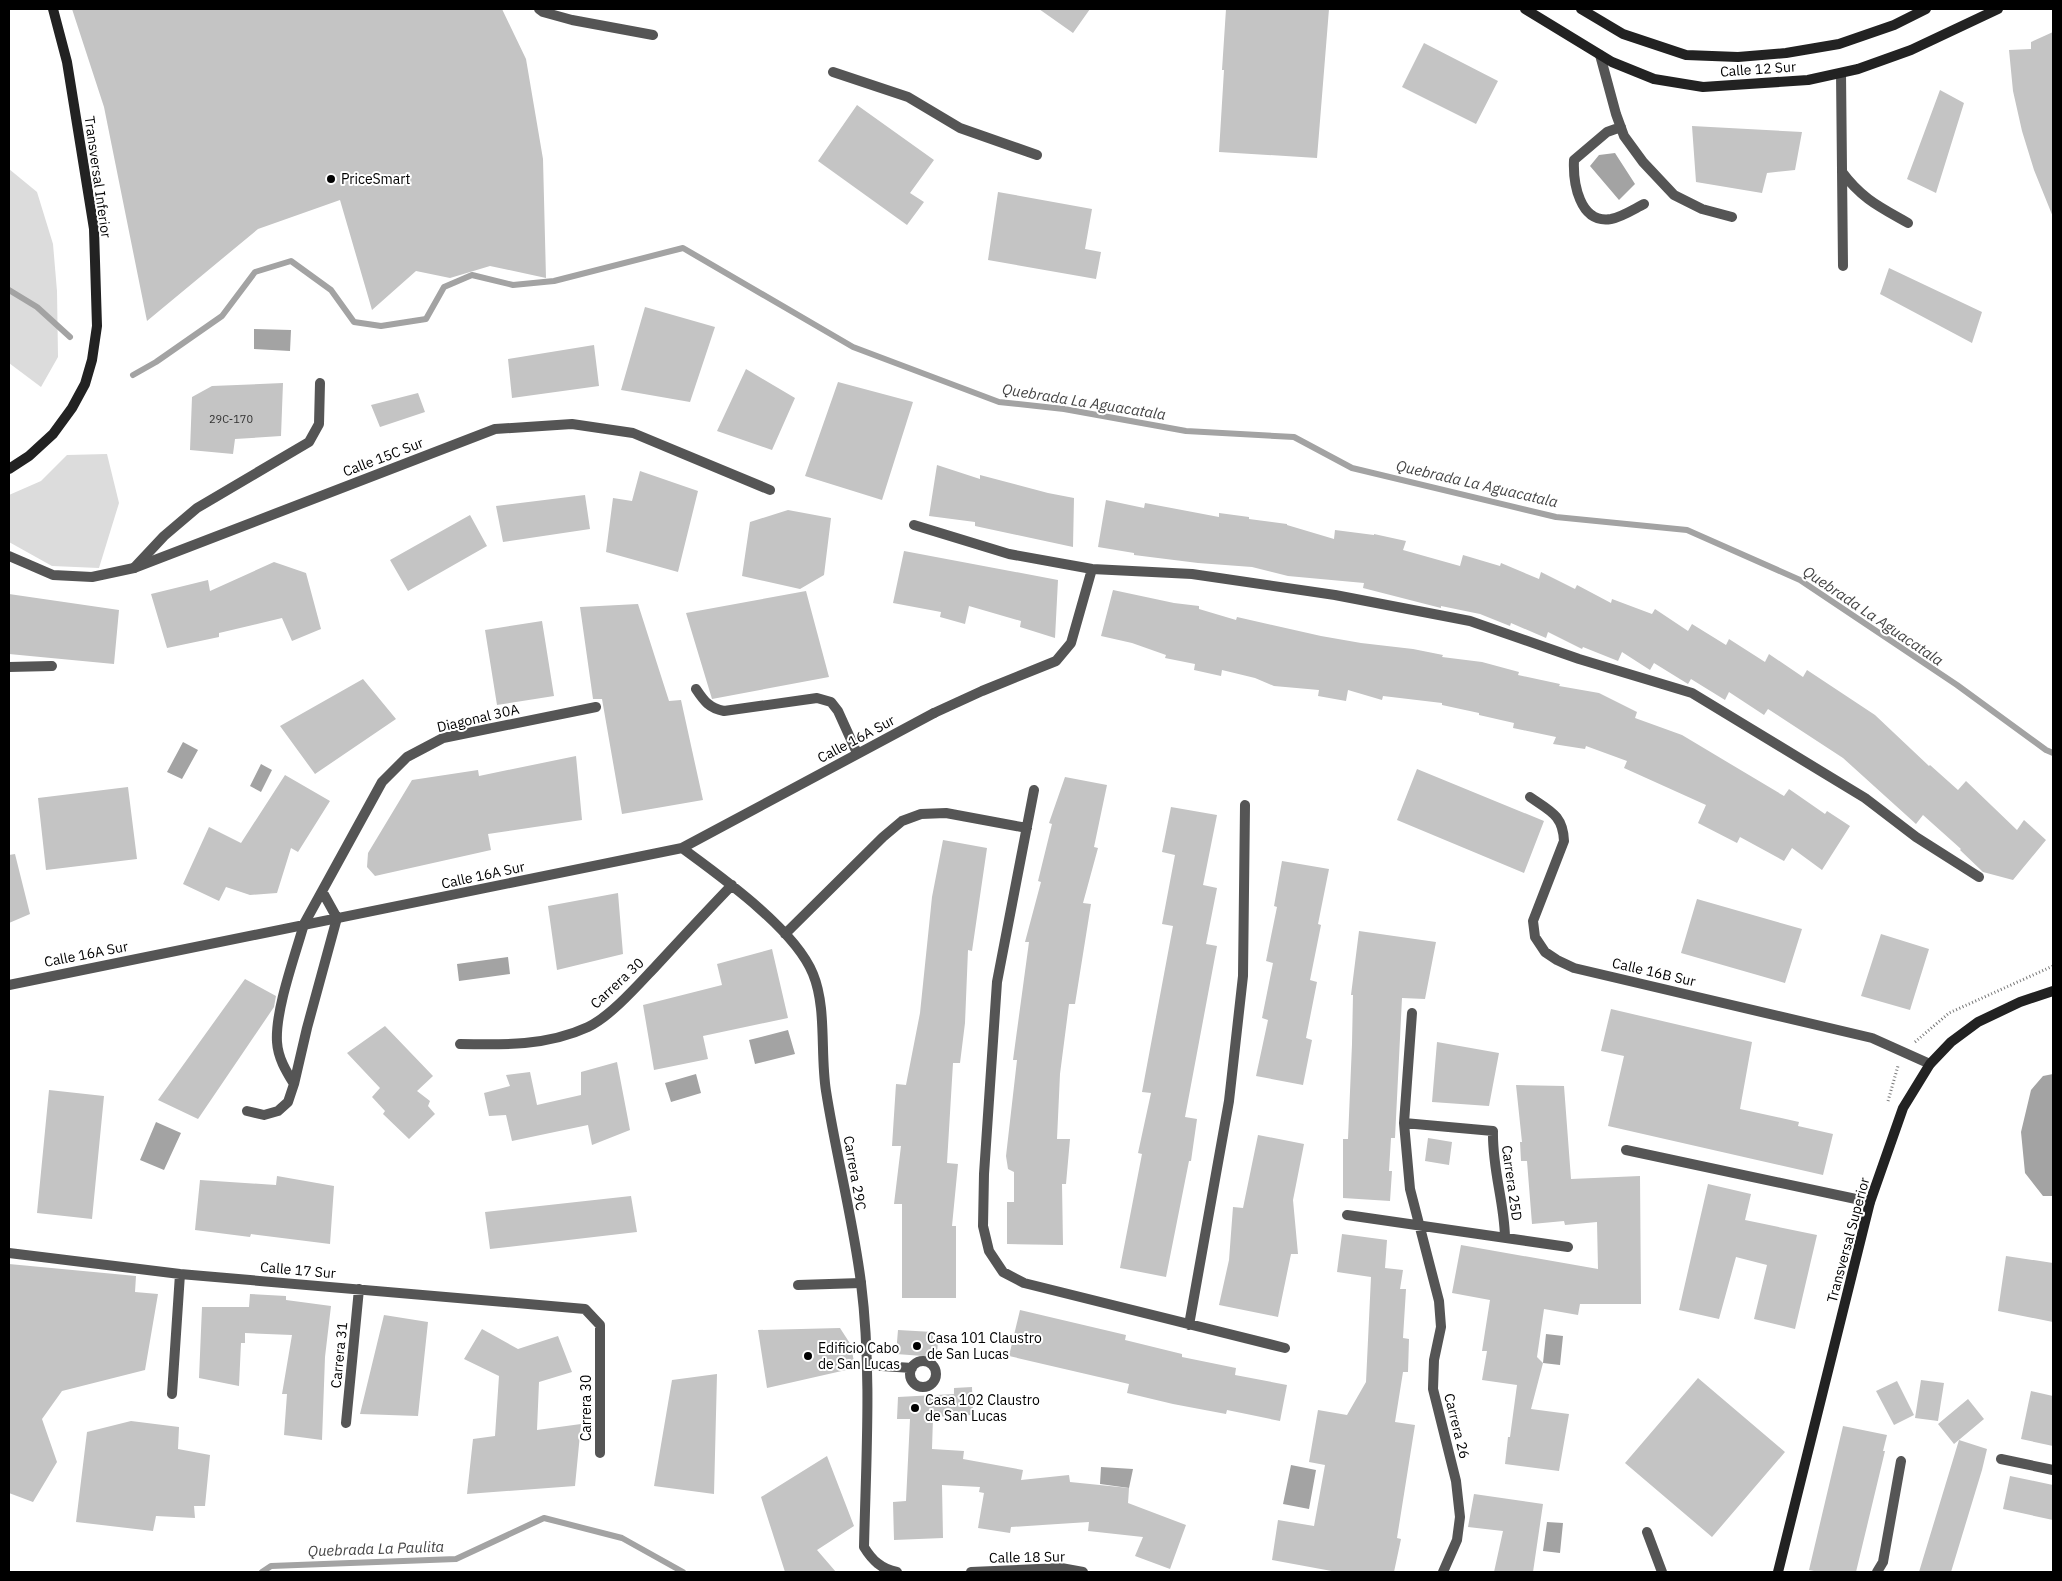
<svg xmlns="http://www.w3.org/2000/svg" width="2062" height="1581" viewBox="0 0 2062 1581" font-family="'IBM Plex Sans',sans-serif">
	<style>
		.green { fill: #dcdcdc }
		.water { fill: #a3a3a3 }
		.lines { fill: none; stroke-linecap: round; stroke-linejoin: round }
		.stream { stroke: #a3a3a3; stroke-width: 6 }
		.building { fill: #c4c4c4 }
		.path { stroke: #777; stroke-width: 3; stroke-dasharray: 1 2.5; stroke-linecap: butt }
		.service { stroke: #555; stroke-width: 10 }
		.minor { stroke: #555; stroke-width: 10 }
		.secondary { stroke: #222; stroke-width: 10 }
		.poi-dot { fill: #000; stroke: #fff; stroke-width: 2 }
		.labels { text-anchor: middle; stroke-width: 4; stroke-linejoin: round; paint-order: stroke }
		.number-label { font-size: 11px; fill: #313131 }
		.street-label { font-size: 14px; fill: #000; stroke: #fff }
		.poi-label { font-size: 14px; fill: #000; stroke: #fff; text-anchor: start }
		.water-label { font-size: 15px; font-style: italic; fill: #444; stroke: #fff }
	</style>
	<rect width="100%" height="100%" fill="#fff"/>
	<path class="green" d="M 9,169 L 37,192 L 53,244 L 57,291 L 58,357 L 41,387 L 9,363 Z
		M 107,454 L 119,503 L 99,568 L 52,566 L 9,542 L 9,495 L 41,481 L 67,455 Z"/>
	<path class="water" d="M 1615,153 L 1635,184 L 1619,200 L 1590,166 L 1599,155 Z
		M 254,329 L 291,330 L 290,351 L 254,349 Z
		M 183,742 L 198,750 L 182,779 L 167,772 Z
		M 261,764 L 272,770 L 261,792 L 250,786 Z
		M 508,957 L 510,974 L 459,981 L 457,964 Z
		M 788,1030 L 795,1054 L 755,1064 L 749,1040 Z
		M 696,1074 L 701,1093 L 671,1102 L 665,1083 Z
		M 2053,1074 L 2053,1196 L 2043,1196 L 2025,1173 L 2021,1132 L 2031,1090 L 2043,1076 Z
		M 156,1122 L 181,1133 L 164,1170 L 140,1160 Z
		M 1546,1334 L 1563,1336 L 1560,1365 L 1543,1363 Z
		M 1291,1465 L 1316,1470 L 1309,1509 L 1283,1504 Z
		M 1101,1467 L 1133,1469 L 1129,1488 L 1100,1484 Z
		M 1547,1522 L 1563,1523 L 1560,1553 L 1543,1551 Z"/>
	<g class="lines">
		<path class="stream" d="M 9,290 L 37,307 L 70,337
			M 133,375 L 156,362 L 222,316 L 255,272 L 291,261 L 331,290 L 354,322 L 381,326 L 426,319 L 444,287 L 472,275 L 513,285 L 554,281 L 683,248 L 853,347 L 999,402 L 1064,409 L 1186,431 L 1294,437 L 1352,468 L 1556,517 L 1687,530 L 1800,580 L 1957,685 L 2046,750 L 2053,753
			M 262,1572 L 271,1566 L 456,1559 L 544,1518 L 622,1538 L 683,1572"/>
	</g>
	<path class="building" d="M 72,9 L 502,9 L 526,59 L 543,159 L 546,278 L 490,266 L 450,278 L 416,271 L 372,310 L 340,200 L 258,229 L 147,321 L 104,107 Z
		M 1039,9 L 1090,9 L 1073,33 Z
		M 1226,9 L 1329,9 L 1317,158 L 1219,152 L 1224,70 L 1222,70 Z
		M 2053,32 L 2053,217 L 2034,170 L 2022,131 L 2013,91 L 2009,50 L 2031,49 L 2031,42 Z
		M 1424,43 L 1498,81 L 1476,124 L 1402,87 Z
		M 1940,90 L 1964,103 L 1936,193 L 1907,179 Z
		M 857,105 L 934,160 L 910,193 L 924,202 L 907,225 L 818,161 Z
		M 1692,126 L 1802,132 L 1795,170 L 1767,173 L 1762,193 L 1696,182 Z
		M 998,192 L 1092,209 L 1085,249 L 1101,252 L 1096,279 L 988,260 Z
		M 1889,268 L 1982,312 L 1972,343 L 1880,294 Z
		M 645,307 L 715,327 L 690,402 L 621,390 Z
		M 594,345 L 599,386 L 512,398 L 508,359 Z
		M 746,369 L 795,398 L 772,450 L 717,431 Z
		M 838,382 L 913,402 L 882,500 L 805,476 Z
		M 283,383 L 281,436 L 235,439 L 233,454 L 190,450 L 192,397 L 212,386 Z
		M 418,393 L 425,412 L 380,427 L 371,405 Z
		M 937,465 L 980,479 L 980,475 L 1048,493 L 1074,498 L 1073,547 L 975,526 L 975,522 L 929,516 Z
		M 640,471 L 698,491 L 678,572 L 606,552 L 613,498 L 632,501 Z
		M 585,495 L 590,529 L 503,542 L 496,506 Z
		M 1106,500 L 1144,508 L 1145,503 L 1219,517 L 1219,513 L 1249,517 L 1249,519 L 1287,524 L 1287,525 L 1334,539 L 1335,530 L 1374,535 L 1374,534 L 1406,541 L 1403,550 L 1460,566 L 1463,555 L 1500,566 L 1501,563 L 1539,579 L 1541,572 L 1575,589 L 1577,585 L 1611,603 L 1612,599 L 1652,614 L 1655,609 L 1688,631 L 1692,624 L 1726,645 L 1729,639 L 1765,662 L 1769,654 L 1803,677 L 1807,670 L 1875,715 L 1929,766 L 1930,765 L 1958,790 L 1966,781 L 2017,830 L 2024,820 L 2046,840 L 2013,880 L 1983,872 L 1960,850 L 1961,849 L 1923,815 L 1916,824 L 1843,758 L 1768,709 L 1764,715 L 1729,692 L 1725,700 L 1691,679 L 1688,684 L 1654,663 L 1650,670 L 1622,652 L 1618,661 L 1583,647 L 1582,649 L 1548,632 L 1546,638 L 1511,623 L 1510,626 L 1480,614 L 1441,606 L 1441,608 L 1363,588 L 1364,583 L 1288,576 L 1252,567 L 1198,563 L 1134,555 L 1134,553 L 1098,547 Z
		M 788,510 L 831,518 L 824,575 L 800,589 L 742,576 L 750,522 Z
		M 470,515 L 487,546 L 408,591 L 390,560 Z
		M 904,551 L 1058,580 L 1055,638 L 1020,627 L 1021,621 L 969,606 L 965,624 L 940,617 L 941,612 L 893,603 Z
		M 274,562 L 306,573 L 321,629 L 292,641 L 282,618 L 219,633 L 219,637 L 167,648 L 151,594 L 208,580 L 210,591 Z
		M 1113,590 L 1174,603 L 1199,606 L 1199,609 L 1236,620 L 1237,617 L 1321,636 L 1361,643 L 1413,649 L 1443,655 L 1442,657 L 1482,662 L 1519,672 L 1518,675 L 1560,684 L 1559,686 L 1599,693 L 1637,712 L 1635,718 L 1682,735 L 1784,796 L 1789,789 L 1825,814 L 1827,811 L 1850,826 L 1822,870 L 1792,848 L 1784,861 L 1740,837 L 1737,843 L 1698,823 L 1706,805 L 1624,768 L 1627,761 L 1586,746 L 1585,749 L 1553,744 L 1556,737 L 1513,728 L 1514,723 L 1479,715 L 1479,713 L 1442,705 L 1442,703 L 1383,696 L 1382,700 L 1348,690 L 1346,701 L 1318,696 L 1319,690 L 1274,686 L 1255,678 L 1222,670 L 1221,676 L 1194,670 L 1195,664 L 1165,658 L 1166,655 L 1132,643 L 1101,636 Z
		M 806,591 L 829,677 L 712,699 L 686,613 Z
		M 9,594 L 119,610 L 114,664 L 9,654 Z
		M 638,604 L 669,701 L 681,700 L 703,800 L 622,814 L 602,699 L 593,699 L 580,607 Z
		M 542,621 L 554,696 L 497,705 L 485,630 Z
		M 363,679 L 396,719 L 315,774 L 280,726 Z
		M 576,756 L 582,820 L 488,834 L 491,850 L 375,876 L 367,867 L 368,853 L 412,780 L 478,770 L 479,776 Z
		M 1417,769 L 1544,821 L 1524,873 L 1397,820 Z
		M 285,775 L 330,801 L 298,852 L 291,848 L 277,893 L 250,895 L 226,887 L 219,901 L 183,884 L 209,827 L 241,843 Z
		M 1065,777 L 1107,785 L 1094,847 L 1098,848 L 1083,903 L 1091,904 L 1075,1004 L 1069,1004 L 1060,1074 L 1057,1139 L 1070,1139 L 1066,1184 L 1062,1184 L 1063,1245 L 1007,1244 L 1007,1202 L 1014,1202 L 1014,1172 L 1008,1169 L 1006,1156 L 1017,1060 L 1013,1060 L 1029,942 L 1025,942 L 1041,882 L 1038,881 L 1052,824 L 1049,823 Z
		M 128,787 L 137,859 L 46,870 L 38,798 Z
		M 1171,807 L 1217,815 L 1203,885 L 1217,888 L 1206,944 L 1217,946 L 1185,1117 L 1197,1119 L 1191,1161 L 1189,1161 L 1166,1277 L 1120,1268 L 1142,1154 L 1138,1153 L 1151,1093 L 1142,1092 L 1173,926 L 1162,924 L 1175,855 L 1162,852 Z
		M 943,840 L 987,848 L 972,951 L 968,950 L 965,1023 L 960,1063 L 953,1063 L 947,1163 L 958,1164 L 952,1226 L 956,1226 L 956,1298 L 902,1298 L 902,1204 L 894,1204 L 901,1146 L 892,1146 L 896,1084 L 906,1085 L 920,1013 L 932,897 Z
		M 15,854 L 30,914 L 9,923 L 9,855 Z
		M 1282,861 L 1329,869 L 1318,924 L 1321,925 L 1310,980 L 1317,982 L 1306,1038 L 1312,1040 L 1303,1085 L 1256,1076 L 1268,1020 L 1262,1018 L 1273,963 L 1266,961 L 1277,907 L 1274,906 Z
		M 618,893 L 623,954 L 557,970 L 548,906 Z
		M 1697,899 L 1802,929 L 1785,983 L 1681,953 Z
		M 1359,931 L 1436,942 L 1425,999 L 1402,998 L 1395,1138 L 1391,1138 L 1389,1171 L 1392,1171 L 1390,1201 L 1343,1198 L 1343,1139 L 1348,1139 L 1352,1044 L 1353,995 L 1351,995 Z
		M 1881,934 L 1929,949 L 1910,1010 L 1861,996 Z
		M 772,949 L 788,1018 L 703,1036 L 708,1059 L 654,1070 L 643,1005 L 722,985 L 717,964 Z
		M 245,979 L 276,996 L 274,1007 L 198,1119 L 158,1100 Z
		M 1611,1009 L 1752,1042 L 1740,1109 L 1799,1122 L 1798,1126 L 1833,1134 L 1823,1175 L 1608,1126 L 1624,1056 L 1601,1051 Z
		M 385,1026 L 433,1076 L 417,1091 L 430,1101 L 428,1106 L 435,1114 L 409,1139 L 383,1114 L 385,1111 L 372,1097 L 380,1088 L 347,1053 Z
		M 1437,1042 L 1499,1053 L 1489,1106 L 1432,1102 Z
		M 617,1062 L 630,1130 L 592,1145 L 588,1125 L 512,1141 L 506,1115 L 489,1116 L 484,1093 L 510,1086 L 506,1075 L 530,1072 L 537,1105 L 581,1095 L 581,1072 Z
		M 1516,1085 L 1564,1086 L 1571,1179 L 1640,1176 L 1641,1304 L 1580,1304 L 1578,1315 L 1544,1309 L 1537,1357 L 1543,1363 L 1531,1409 L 1569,1414 L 1559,1471 L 1505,1464 L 1508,1437 L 1510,1437 L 1517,1385 L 1482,1380 L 1487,1351 L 1482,1351 L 1490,1300 L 1452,1293 L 1461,1245 L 1598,1269 L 1597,1222 L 1565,1225 L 1564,1221 L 1532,1224 L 1527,1161 L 1521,1161 L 1520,1142 L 1522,1142 Z
		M 49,1090 L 104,1096 L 92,1219 L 37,1213 Z
		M 1258,1135 L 1304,1144 L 1293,1200 L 1298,1254 L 1291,1254 L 1278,1317 L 1219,1305 L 1229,1260 L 1233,1207 L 1243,1208 Z
		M 1428,1138 L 1452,1142 L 1449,1165 L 1425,1161 Z
		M 277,1176 L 334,1186 L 330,1244 L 251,1234 L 250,1237 L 195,1230 L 200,1180 L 276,1185 Z
		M 1708,1184 L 1751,1194 L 1745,1220 L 1817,1235 L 1795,1329 L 1754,1319 L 1767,1265 L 1736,1257 L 1719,1319 L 1679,1310 Z
		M 631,1196 L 637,1232 L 490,1249 L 485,1212 Z
		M 1342,1234 L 1387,1240 L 1385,1268 L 1403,1270 L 1400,1289 L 1406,1289 L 1403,1338 L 1409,1339 L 1408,1372 L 1403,1372 L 1395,1422 L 1415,1425 L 1397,1538 L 1401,1539 L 1394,1572 L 1337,1572 L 1272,1560 L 1278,1520 L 1314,1526 L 1325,1465 L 1309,1462 L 1318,1410 L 1347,1415 L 1366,1382 L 1371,1277 L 1337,1272 Z
		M 2006,1256 L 2053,1263 L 2053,1322 L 1998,1311 Z
		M 9,1264 L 136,1276 L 135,1292 L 158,1294 L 145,1370 L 62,1391 L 42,1419 L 57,1462 L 33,1502 L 9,1493 Z
		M 250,1294 L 286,1296 L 286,1300 L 331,1306 L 325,1357 L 322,1440 L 284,1435 L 287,1394 L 282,1394 L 292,1335 L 245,1333 L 245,1343 L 241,1343 L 239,1386 L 199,1378 L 202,1307 L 249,1307 Z
		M 1020,1310 L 1126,1335 L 1125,1340 L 1182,1354 L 1182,1357 L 1236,1368 L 1235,1375 L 1287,1385 L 1280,1421 L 1227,1410 L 1226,1414 L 1173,1404 L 1127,1393 L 1129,1384 L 1009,1356 Z
		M 384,1315 L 428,1322 L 418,1416 L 360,1414 Z
		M 840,1328 L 851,1345 L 855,1368 L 767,1388 L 758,1330 Z
		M 482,1329 L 518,1349 L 558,1336 L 572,1372 L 539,1382 L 537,1430 L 581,1424 L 575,1486 L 467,1494 L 473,1439 L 495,1436 L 499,1376 L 464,1359 Z
		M 898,1330 L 933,1332 L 933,1338 L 938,1338 L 937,1357 L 896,1354 Z
		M 717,1374 L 714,1494 L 654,1486 L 672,1380 Z
		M 1698,1378 L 1785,1452 L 1712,1537 L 1625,1463 Z
		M 1921,1380 L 1944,1383 L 1938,1421 L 1915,1418 Z
		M 1897,1381 L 1914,1415 L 1894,1425 L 1876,1391 Z
		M 972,1387 L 973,1415 L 933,1417 L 932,1449 L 964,1451 L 963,1459 L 1023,1470 L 1021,1480 L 1069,1475 L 1070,1482 L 1129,1488 L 1128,1503 L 1186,1525 L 1170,1569 L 1135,1556 L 1143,1537 L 1088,1531 L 1089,1522 L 1011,1527 L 1010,1533 L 978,1528 L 984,1493 L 979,1492 L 980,1487 L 942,1485 L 943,1538 L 894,1540 L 893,1502 L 906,1501 L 910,1419 L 897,1419 L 898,1397 L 954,1394 L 954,1388 Z
		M 2031,1391 L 2053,1396 L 2053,1446 L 2021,1439 Z
		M 1968,1399 L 1984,1419 L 1954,1444 L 1938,1424 Z
		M 131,1421 L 179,1427 L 178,1449 L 210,1455 L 205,1506 L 194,1506 L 195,1518 L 156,1516 L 153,1531 L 76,1522 L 87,1432 Z
		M 1843,1426 L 1887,1435 L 1883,1451 L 1885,1451 L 1856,1572 L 1819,1572 L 1809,1570 Z
		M 1959,1440 L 1987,1449 L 1982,1470 L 1951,1572 L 1919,1572 Z
		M 827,1456 L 854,1526 L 817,1550 L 836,1572 L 785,1572 L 761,1497 Z
		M 2010,1476 L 2053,1485 L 2053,1520 L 2003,1509 Z
		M 1474,1494 L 1543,1504 L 1533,1572 L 1494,1572 L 1503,1531 L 1468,1527 Z"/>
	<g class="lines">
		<path class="path" d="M 1915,1042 L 1949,1013 L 2053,966
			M 1888,1101 L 1898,1066"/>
		<path class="service" d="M 539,9 L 543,12 L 572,20 L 653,35
			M 1600,55 L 1616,114 L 1624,136 L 1643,162 L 1674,195 L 1702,209 L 1732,217
			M 833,72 L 908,97 L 960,128 L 1037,155
			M 1841,73 L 1843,266
			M 1621,127 L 1607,132 L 1574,160 C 1573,182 1579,224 1611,219 C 1622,217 1634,209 1644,204
			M 1842,172 C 1862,199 1880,207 1908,223
			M 914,525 L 1009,554 L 1092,569 L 1192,574 L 1335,595 L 1470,621 L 1579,659 L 1692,693 L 1865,798 L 1916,837 L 1979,877
			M 134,568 L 164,536 L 197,508 L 309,442 L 319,424 L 320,383
			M 696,689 C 704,701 709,708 724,711 L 817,698 L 831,702 L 838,711 L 857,753
			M 934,713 L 982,691 L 1056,661 L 1071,643 L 1092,569
			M 294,1084 C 286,1071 278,1058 277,1042 C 275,1010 295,956 304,924
			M 247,1111 L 264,1115 L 278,1111 L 288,1102 L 294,1084 L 307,1028 L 337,918
			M 1626,1150 L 1870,1202
			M 798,1285 L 861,1283
			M 2001,1459 L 2053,1470
			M 1647,1532 L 1662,1572
			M 1877,1572 L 1883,1562 L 1901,1461"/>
		<path class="minor" d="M 9,556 L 53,575 L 92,577 L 134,568 L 495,429 L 572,424 L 633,433 L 770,490
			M 9,667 L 52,666
			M 1034,790 L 997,982 L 984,1174 L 983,1226 L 989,1251 L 1003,1272 L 1024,1283 L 1285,1348
			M 1530,797 C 1550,811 1563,815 1564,841 L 1533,921 L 1535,937 L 1545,952 L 1557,960 L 1574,968 L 1872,1038 L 1930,1064
			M 682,848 C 720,876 795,929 813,974 C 827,1008 820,1054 826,1091 C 836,1155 853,1219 861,1283 C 872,1370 866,1459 864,1547 C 872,1560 881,1569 897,1572
			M 322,891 L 337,918
			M 304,924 L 382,782 L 407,757 L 443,738 L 596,707
			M 785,934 L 883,837 L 902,821 L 921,814 L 946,813 L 1027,828
			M 9,985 L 682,848 L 934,713
			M 1412,1013 L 1404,1123 L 1410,1189 L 1439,1301 L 1441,1327 L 1434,1360 L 1433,1389 L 1456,1481 L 1460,1517 L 1457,1540 L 1443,1572
			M 460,1044 C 503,1045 547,1046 588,1027 C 611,1016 638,985 656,966 C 681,939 706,912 732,885
			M 1404,1123 L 1493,1131 C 1492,1169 1504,1200 1505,1237
			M 1347,1215 L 1568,1247
			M 9,1253 L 180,1274 L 585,1309 L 600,1325 L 600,1453
			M 1189,1325 L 1229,1101 L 1243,976 L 1245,805
			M910 1374a13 13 0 1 1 26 0a13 13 0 1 1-26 0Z
			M 867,1365 L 912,1368
			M 172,1394 L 180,1274
			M 346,1423 L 359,1289
			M 971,1572 L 1061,1568 L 1083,1572"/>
		<path class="secondary" d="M 1525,9 L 1612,62 L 1654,79 L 1703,87 L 1808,80 L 1858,69 L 1911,50 L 1998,9
			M 1581,9 L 1623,34 L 1686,55 L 1738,57 L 1786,53 L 1839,44 L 1894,25 L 1926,9
			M 9,469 L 29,456 L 53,434 L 72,408 L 85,384 L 92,360 L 97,326 L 94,229 L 67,62 L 53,9
			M 1778,1572 L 1870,1202 L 1903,1108 L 1930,1064 L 1951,1042 L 1978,1022 L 2020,1002 L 2053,991"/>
	</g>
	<g class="poi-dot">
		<circle cx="331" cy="179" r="5"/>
		<circle cx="917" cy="1346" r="5"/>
		<circle cx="808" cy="1356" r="5"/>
		<circle cx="915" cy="1408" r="5"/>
	</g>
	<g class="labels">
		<g class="number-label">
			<text x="231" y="423">29C-170</text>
		</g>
		<g class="street-label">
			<text transform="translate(1758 69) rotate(-4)" y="5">Calle 12 Sur</text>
			<text transform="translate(98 177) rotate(82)" y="5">Transversal Inferior</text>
			<text transform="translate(383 457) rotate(-21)" y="5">Calle 15C Sur</text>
			<text transform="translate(478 718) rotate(-13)" y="5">Diagonal 30A</text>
			<text transform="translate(856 739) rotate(-28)" y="5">Calle 16A Sur</text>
			<text transform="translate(483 875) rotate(-12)" y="5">Calle 16A Sur</text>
			<text transform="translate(86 954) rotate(-11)" y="5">Calle 16A Sur</text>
			<text transform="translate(1654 972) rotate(13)" y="5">Calle 16B Sur</text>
			<text transform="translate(617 983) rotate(-43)" y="5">Carrera 30</text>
			<text transform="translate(855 1173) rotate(80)" y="5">Carrera 29C</text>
			<text transform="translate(1512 1183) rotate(82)" y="5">Carrera 25D</text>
			<text transform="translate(1848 1240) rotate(-75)" y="5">Transversal Superior</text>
			<text transform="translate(298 1270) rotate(5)" y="5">Calle 17 Sur</text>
			<text transform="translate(339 1355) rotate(-84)" y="5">Carrera 31</text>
			<text transform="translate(586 1408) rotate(-90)" y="5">Carrera 30</text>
			<text transform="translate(1457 1426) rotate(76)" y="5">Carrera 26</text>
			<text transform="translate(1027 1557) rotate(-1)" y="5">Calle 18 Sur</text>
		</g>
		<g class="poi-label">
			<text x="341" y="184">PriceSmart</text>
			<text x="927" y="1343">Casa 101 Claustro<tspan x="927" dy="16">de San Lucas</tspan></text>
			<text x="818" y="1353">Edificio Cabo<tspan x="818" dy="16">de San Lucas</tspan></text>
			<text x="925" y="1405">Casa 102 Claustro<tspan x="925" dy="16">de San Lucas</tspan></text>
		</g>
		<g class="water-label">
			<text transform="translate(1084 402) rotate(9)" y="5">Quebrada La Aguacatala</text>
			<text transform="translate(1477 484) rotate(13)" y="5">Quebrada La Aguacatala</text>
			<text transform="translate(1873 616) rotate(34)" y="5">Quebrada La Aguacatala</text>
			<text transform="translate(376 1549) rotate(-2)" y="5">Quebrada La Paulita</text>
		</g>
	</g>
	<rect width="2062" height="1581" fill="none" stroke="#000000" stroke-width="20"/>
</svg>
